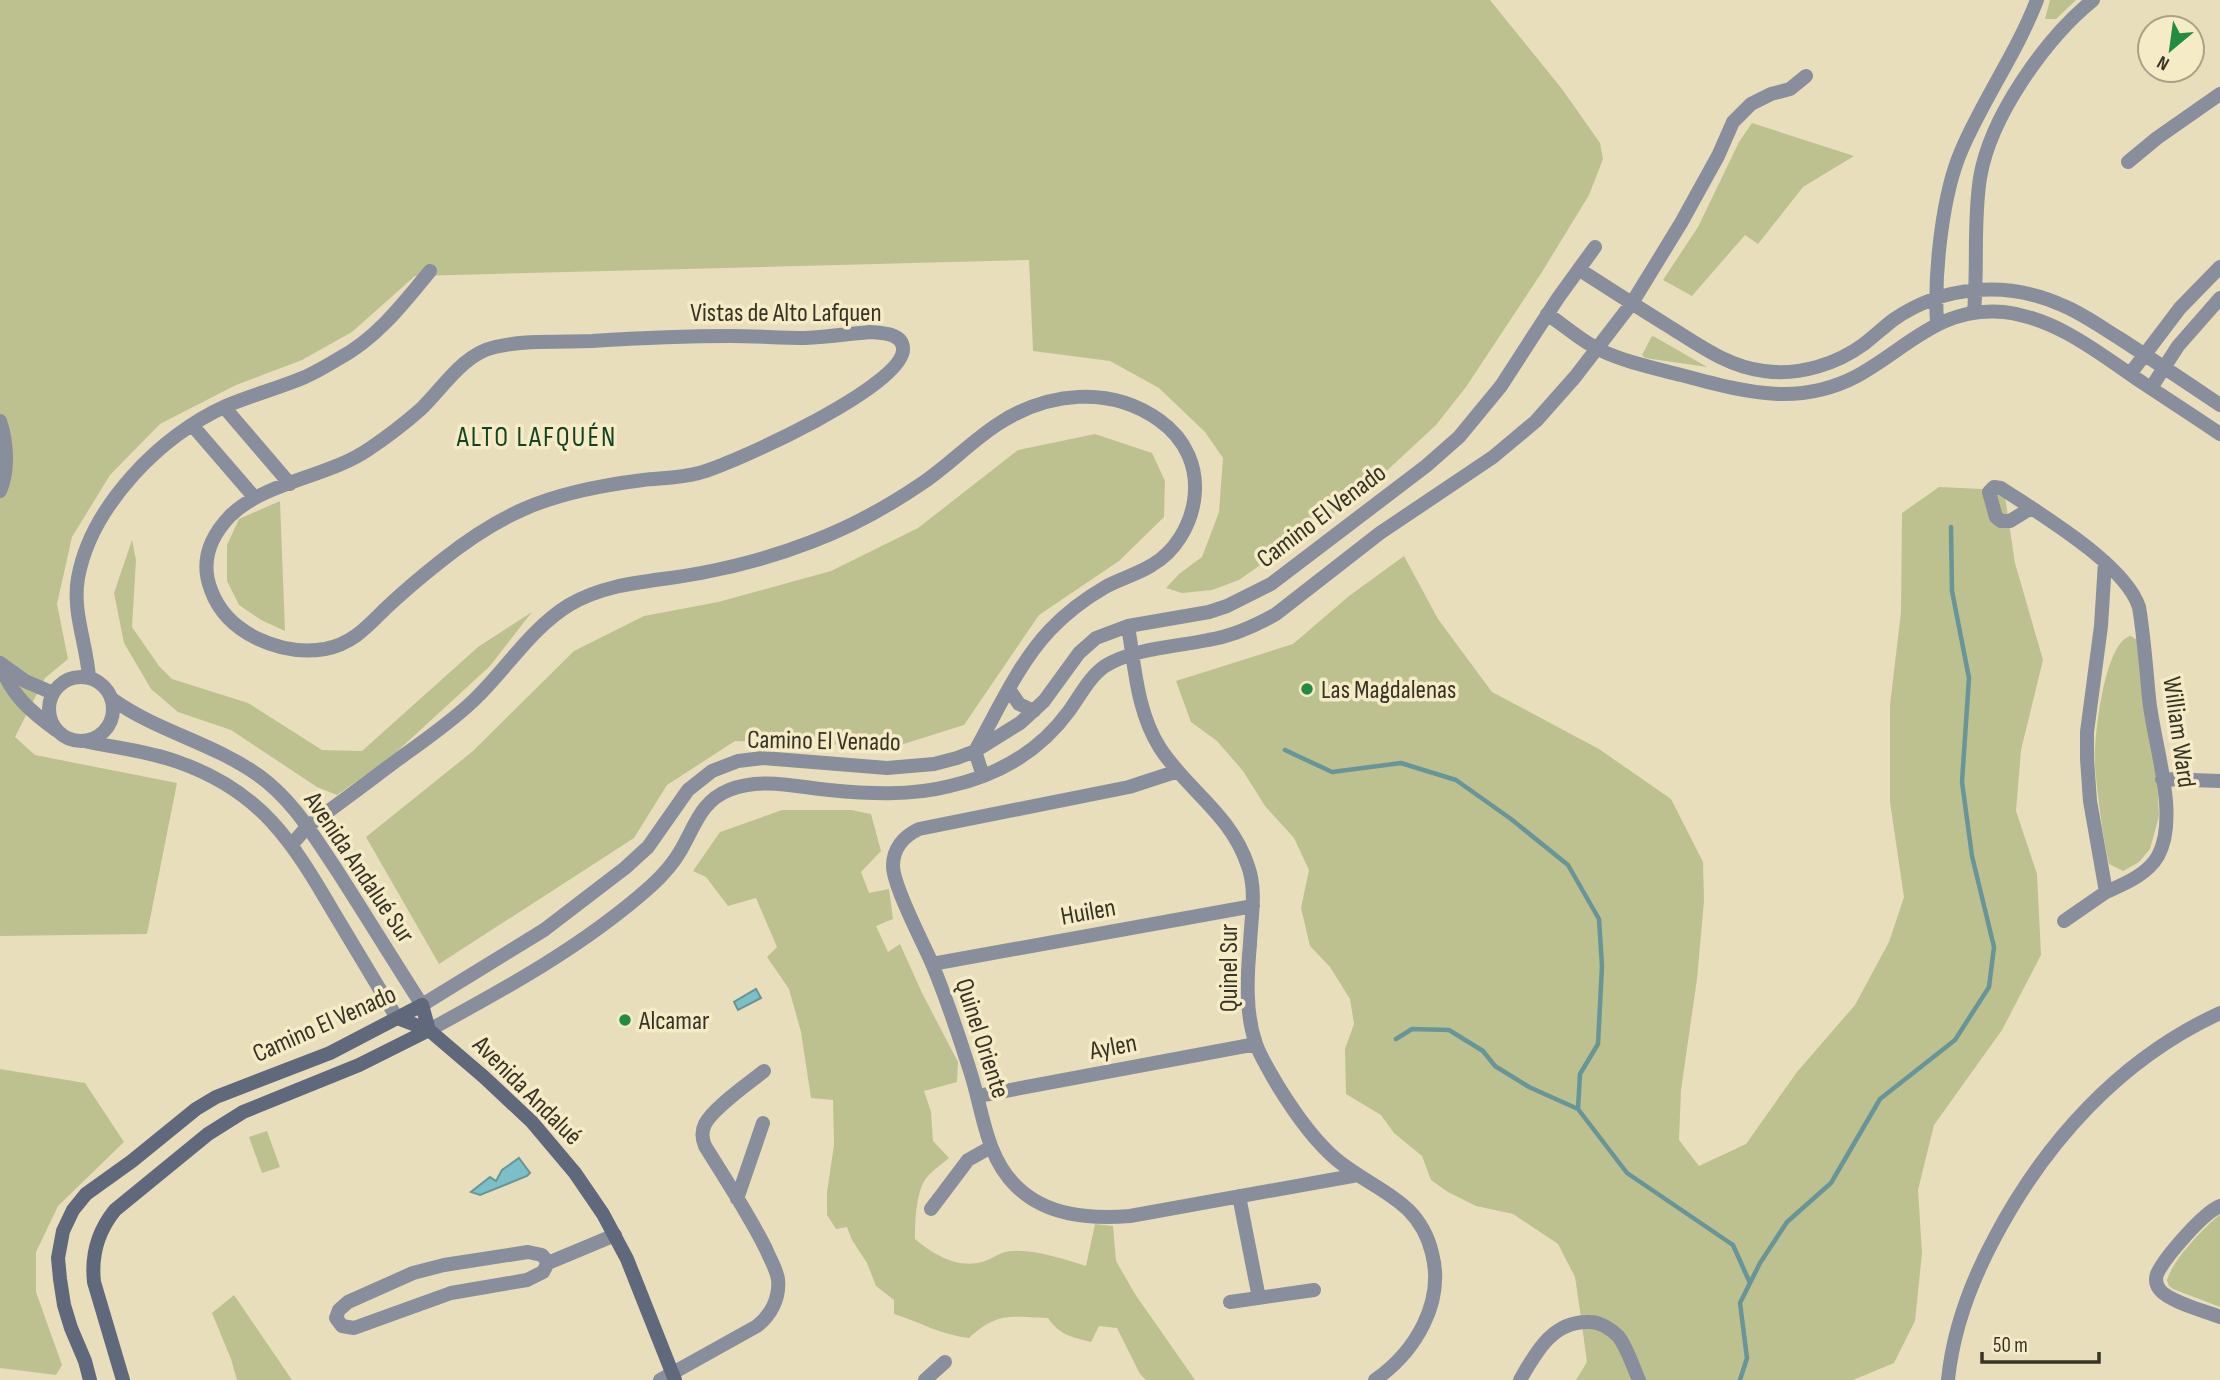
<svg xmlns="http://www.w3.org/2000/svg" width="2220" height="1380" viewBox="0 0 2220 1380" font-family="'Sofia Sans Condensed',sans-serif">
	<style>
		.green { fill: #bdc18f }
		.water { fill: #7bbfc9; stroke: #679598; stroke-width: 2 }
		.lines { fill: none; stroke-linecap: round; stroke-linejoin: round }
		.stream { stroke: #679598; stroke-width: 4.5 }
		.street { stroke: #888e9c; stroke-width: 14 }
		.secondary { stroke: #60687c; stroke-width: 14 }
		.poi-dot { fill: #238c43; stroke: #f6ebc7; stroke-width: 2.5 }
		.labels { text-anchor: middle; stroke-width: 7; stroke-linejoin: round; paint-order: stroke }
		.street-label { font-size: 26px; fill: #373325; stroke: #f6ebc7 }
		.poi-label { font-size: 26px; fill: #373325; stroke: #f6ebc7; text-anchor: start }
		.neighbourhood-label { font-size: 28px; letter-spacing: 2px; fill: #134320; stroke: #f6ebc7 }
	</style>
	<rect width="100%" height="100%" fill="#e9debb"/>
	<path class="green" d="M 0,0 L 1490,0 L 1562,89 L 1600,143 L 1603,159 L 1589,195 L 1542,272 L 1466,387 L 1436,425 L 1365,491 L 1239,580 L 1212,590 L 1182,593 L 1166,588 L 1179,574 L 1202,557 L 1219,512 L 1223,458 L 1205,432 L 1159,388 L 1110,361 L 1033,351 L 1029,260 L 415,276 L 352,332 L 302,360 L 236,385 L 160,424 L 110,475 L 72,537 L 57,604 L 68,659 L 45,678 L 15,737 L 35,755 L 177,783 L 147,934 L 0,936 Z
		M 2050,0 L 2076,0 L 2056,19 L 2045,19 Z
		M 1752,123 L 1854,156 L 1803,187 L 1758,244 L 1745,235 L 1692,296 L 1663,280 L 1698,227 L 1739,142 Z
		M 1652,336 L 1655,337 L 1707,367 L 1645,358 L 1642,355 Z
		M 1095,434 L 1152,453 L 1165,481 L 1164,517 L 1119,561 L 1039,615 L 964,725 L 894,747 L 735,741 L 667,785 L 634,838 L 439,964 L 366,837 L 473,751 L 574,651 L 644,616 L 718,602 L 831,571 L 918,528 L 1018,450 Z
		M 1939,487 L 2004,490 L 2015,563 L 2043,660 L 2021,750 L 2016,811 L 2037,874 L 2041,955 L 2002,1030 L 1934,1125 L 1918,1190 L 1922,1253 L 1915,1321 L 1894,1363 L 1853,1380 L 1576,1380 L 1587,1362 L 1580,1311 L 1575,1277 L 1558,1244 L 1513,1214 L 1476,1206 L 1448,1192 L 1431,1180 L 1422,1156 L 1394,1133 L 1381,1115 L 1346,1094 L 1345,1049 L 1354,1024 L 1350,999 L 1330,967 L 1310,946 L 1301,908 L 1309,870 L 1294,838 L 1265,806 L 1243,771 L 1217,741 L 1191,722 L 1176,681 L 1293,644 L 1349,596 L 1404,556 L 1438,619 L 1492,692 L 1599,749 L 1671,799 L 1703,862 L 1704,901 L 1697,979 L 1681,1090 L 1679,1140 L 1699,1166 L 1746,1144 L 1797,1072 L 1855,1005 L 1889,942 L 1904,897 L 1890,802 L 1890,705 L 1901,612 L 1902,513 Z
		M 280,501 L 285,631 L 261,620 L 239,605 L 227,581 L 227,545 L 239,519 Z
		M 132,540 L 136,560 L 132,627 L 159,666 L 172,679 L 248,703 L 322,750 L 362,751 L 478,647 L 532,612 L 490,666 L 391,757 L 337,795 L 317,787 L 231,730 L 178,712 L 151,689 L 124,643 L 114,593 Z
		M 2131,636 L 2137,640 L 2157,779 L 2159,816 L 2150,849 L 2139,862 L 2123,871 L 2109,864 C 2102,832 2098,799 2095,767 C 2093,743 2104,640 2131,636 Z
		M 782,810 L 851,810 L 871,814 L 881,851 L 861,872 L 869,893 L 889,889 L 893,919 L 876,926 L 888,952 L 900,944 L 922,993 L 958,1062 L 957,1082 L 924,1091 L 931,1112 L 933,1141 L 949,1158 C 942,1164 933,1170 927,1177 C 916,1190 915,1222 915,1239 C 934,1255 959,1270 985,1261 C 991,1259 998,1254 1005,1252 C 1030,1247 1062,1259 1086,1266 L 1095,1224 L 1113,1226 L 1116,1261 L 1135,1294 L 1195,1380 L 1146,1380 L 1140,1374 L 1117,1328 L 1099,1326 L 1091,1342 C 1072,1337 1059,1335 1048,1318 C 1011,1317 998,1311 969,1338 C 941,1335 920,1322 894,1314 L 894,1300 L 876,1286 L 867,1263 L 852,1240 L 847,1227 L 836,1229 L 827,1215 L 827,1192 L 834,1145 L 833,1100 L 811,1098 L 801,1032 L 789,989 L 767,957 L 777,947 L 756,898 L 728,906 L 706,877 L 693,871 L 720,832 Z
		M 0,1069 L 85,1083 L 124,1142 L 58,1206 L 36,1252 L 36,1292 L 62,1365 L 56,1375 L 0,1368 Z
		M 267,1131 L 280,1167 L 262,1173 L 249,1137 Z
		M 2220,1214 L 2220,1307 L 2173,1289 L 2169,1286 L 2167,1280 C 2174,1258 2202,1230 2220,1214 Z
		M 234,1295 L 292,1380 L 237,1380 L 231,1359 L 212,1313 Z"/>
	<path class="water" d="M 756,989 L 761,998 L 738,1010 L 734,1002 Z
		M 519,1158 L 530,1173 L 527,1176 L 480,1195 L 471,1192 L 490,1177 L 496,1181 L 502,1170 Z"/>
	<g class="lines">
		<path class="stream" d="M 1285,750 L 1332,772 L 1401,763 L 1456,780 L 1511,819 L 1568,865 L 1599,919 L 1602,966 L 1598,1044 L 1580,1074 L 1578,1109 L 1627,1173 L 1733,1245 L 1750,1283
			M 1396,1039 L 1412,1029 L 1449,1030 L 1483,1051 L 1495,1066 L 1529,1087 L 1578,1109
			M 1740,1380 L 1747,1358 L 1740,1303 L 1760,1263 L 1787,1222 L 1831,1183 L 1880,1099 L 1955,1040 L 1989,987 L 1994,947 L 1972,856 L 1962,782 L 1969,678 L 1952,591 L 1951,527"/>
		<path class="street" d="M 2128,162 L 2157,138 L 2220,94
			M 1580,270 C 1608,288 1636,306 1665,324 C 1696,343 1727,367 1764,371 C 1799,376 1837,364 1864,344 C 1874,336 1883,328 1893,320 C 1943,285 2008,280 2064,306 C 2083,314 2101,327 2119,338 C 2153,360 2186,382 2220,405
			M 1974,312 C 1978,268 1973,222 1980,178 C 1990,117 2045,39 2093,0
			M 1547,314 C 1564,325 1581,341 1600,350 C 1625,362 1654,368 1681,375 C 1743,391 1796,408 1857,376 C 1908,348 1939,306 2004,312 C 2056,318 2099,353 2140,381 C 2167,399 2194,416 2220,434
			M 1937,323 C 1934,274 1942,194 1962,149 C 1984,98 2017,52 2037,0
			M 870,332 C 882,333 902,333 903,348 C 907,385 733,464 699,473 C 681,478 661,478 643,480 C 603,485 560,493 524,509 C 494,522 466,541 441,561 C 422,576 403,592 385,609 C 367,627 352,644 325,649 C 281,656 227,634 211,590 C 200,562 210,537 230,516 C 264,482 329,477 369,449 C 387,437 404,424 421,409 C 443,388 463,354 495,347 C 523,340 563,342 592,341 C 639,338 685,336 731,336 C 756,336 780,338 805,338 C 827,337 848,334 870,332 Z
			M 2130,374 L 2180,308 L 2220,267
			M 2151,388 L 2178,346 L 2220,298
			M 224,407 L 290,484
			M 0,421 C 7,442 9,470 0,491
			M 192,425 L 255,498
			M 2031,508 L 2010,521 L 2001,521 L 1996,517 L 1989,492 L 1994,487 L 2001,488 C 2040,514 2125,564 2139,607 C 2144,637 2146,667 2149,698 C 2153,742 2180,816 2158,856 C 2147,875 2124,884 2106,892 L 2090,801 L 2087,759 L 2087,732 L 2101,626 L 2105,562
			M 1128,626 C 1135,668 1137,712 1160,748 C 1187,790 1231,814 1248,866 C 1257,891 1251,918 1250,944 C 1247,976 1245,1013 1256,1044 C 1261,1058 1270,1072 1278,1086 C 1294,1112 1313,1140 1337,1160 C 1375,1191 1419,1199 1432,1253 C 1445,1303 1415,1352 1375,1380
			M 0,663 C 10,694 30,711 56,730
			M 0,663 L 25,681 L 53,693
			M49 709a32 32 0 1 1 64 0a32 32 0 1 1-64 0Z
			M 89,678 C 87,644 72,613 78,578 C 91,506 161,435 226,406 C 252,395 279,388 305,377 C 316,372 328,365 338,359 C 376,339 403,304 430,271
			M 1009,689 L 1019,704 L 1034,711
			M 112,699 C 158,732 211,742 258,775 C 293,800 313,835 336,869 C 365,914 393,960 422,1005 L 544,930 L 625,868 L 648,847 L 688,790 L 712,771 L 738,761 L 763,758 L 887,768 L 934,764 L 957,758 L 975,751 L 1020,723 L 1044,701 L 1079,653 L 1096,638 L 1128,626 L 1209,612 L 1227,606 L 1271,584 L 1426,466 L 1459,437 L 1501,386 L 1558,298 L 1595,247
			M 84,741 C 116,748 148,751 178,762 C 261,791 292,841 334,913 C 355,948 376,983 397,1018
			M 1178,771 L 1129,787 L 919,829 C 904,836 893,848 893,866 C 893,885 921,939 930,959 C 946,996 959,1036 971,1074 C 983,1112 986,1157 1016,1186 C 1046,1216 1089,1219 1130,1216 L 1358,1175
			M 2162,779 L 2220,781
			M 292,844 L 308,826 C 339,804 369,781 400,758 C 425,740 451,722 473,701 C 506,670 530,629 569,605 C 609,581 656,582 701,573 C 738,566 775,556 811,542 C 851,527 889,506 924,482 C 950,464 972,441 998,424 C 1047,392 1110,385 1159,420 C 1186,439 1199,468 1194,501 C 1190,526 1175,552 1152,565 C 1138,574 1122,578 1107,586 C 1086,598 1067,612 1050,630 C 1018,664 998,710 975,751 L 983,776
			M 2064,921 L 2106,892
			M 932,964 L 1253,906
			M 429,1030 C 505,989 585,945 651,886 C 662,876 673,864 681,850 C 695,826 701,801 729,790 C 761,777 797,787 829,790 C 869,794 911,796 950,786 C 998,775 1040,751 1069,711 C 1080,696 1089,677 1105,666 C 1135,648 1175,647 1208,640 C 1233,636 1255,626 1276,614 L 1380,533 L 1493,457 L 1536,421 L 1575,377 L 1632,303 L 1681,223 L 1718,156 L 1733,122 L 1751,104 L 1771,94 L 1790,89 L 1806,76
			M 978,1096 L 1256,1044
			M 1239,1196 L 1259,1298
			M 737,1199 L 763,1123
			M 2220,1206 C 2203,1213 2165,1257 2157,1274 C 2155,1280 2156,1285 2160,1290 C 2170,1302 2205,1311 2220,1317
			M 931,1209 L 968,1160 L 991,1147
			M 548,1263 L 543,1272 L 527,1280 L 451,1293 L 354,1328 L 342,1326 L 336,1318 L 339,1310 L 348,1302 L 413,1273 L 444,1265 L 528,1252 L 542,1255 L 548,1263 L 615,1235
			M 1230,1302 L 1314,1290
			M 660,1380 L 757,1326 C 771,1315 780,1298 778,1279 C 776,1268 770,1259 766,1249 C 748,1213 726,1180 705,1146 C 702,1139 701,1132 705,1124 C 713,1108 749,1083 764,1071
			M 925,1380 L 945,1362
			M 1520,1380 C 1536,1352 1553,1320 1590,1322 C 1600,1322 1611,1329 1618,1336 C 1627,1347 1633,1367 1639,1380
			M 1948,1380 C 1953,1329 1970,1284 1994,1239 C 2045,1142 2120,1059 2220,1013"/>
		<path class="secondary" d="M 397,1018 L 429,1030 L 484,1077 L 532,1122 L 575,1173 L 603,1214 L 627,1259 L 675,1380
			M 90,1380 L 85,1361 L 71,1328 L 64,1305 L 60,1279 L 58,1258 L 63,1231 L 73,1210 L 86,1194 L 132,1161 L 196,1109 L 216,1097 L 330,1053 L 422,1005 L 429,1030
			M 123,1380 L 94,1282 C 91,1255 98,1231 115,1210 L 208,1134 L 243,1112 L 359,1065 L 429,1030"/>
	</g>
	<g class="poi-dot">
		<circle cx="1307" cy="689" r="7"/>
		<circle cx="625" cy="1020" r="7"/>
	</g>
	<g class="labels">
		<g class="street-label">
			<text x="786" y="321">Vistas de Alto Lafquen</text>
			<text transform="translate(1321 515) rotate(-37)" y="9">Camino El Venado</text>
			<text transform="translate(2180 732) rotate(82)" y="9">William Ward</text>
			<text transform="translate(824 740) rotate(1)" y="9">Camino El Venado</text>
			<text transform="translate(360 867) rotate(56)" y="9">Avenida Andalué Sur</text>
			<text transform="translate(1088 911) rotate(-10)" y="9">Huilen</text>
			<text transform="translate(1228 968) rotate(-90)" y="9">Quinel Sur</text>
			<text transform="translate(324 1023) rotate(-24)" y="9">Camino El Venado</text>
			<text transform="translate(983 1038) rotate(72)" y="9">Quinel Oriente</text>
			<text transform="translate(1113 1046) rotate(-11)" y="9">Aylen</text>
			<text transform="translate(528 1090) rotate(45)" y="9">Avenida Andalué</text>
		</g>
		<g class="poi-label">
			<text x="1321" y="698">Las Magdalenas</text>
			<text x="639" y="1029">Alcamar</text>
		</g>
		<g class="neighbourhood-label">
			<text x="537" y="446">ALTO LAFQUÉN</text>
		</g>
	</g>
	<g transform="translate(2171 49) rotate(209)"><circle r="33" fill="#f6ebc7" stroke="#aaa186" stroke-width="2"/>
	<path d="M0-5L12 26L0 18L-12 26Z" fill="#238c43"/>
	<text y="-10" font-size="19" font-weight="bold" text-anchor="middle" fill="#373325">N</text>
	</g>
	<path d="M1982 1352v10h117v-10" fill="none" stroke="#373325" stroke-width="3.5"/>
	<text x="1993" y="1352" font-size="21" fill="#373325" stroke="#f6ebc7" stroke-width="5" paint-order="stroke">50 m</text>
</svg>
